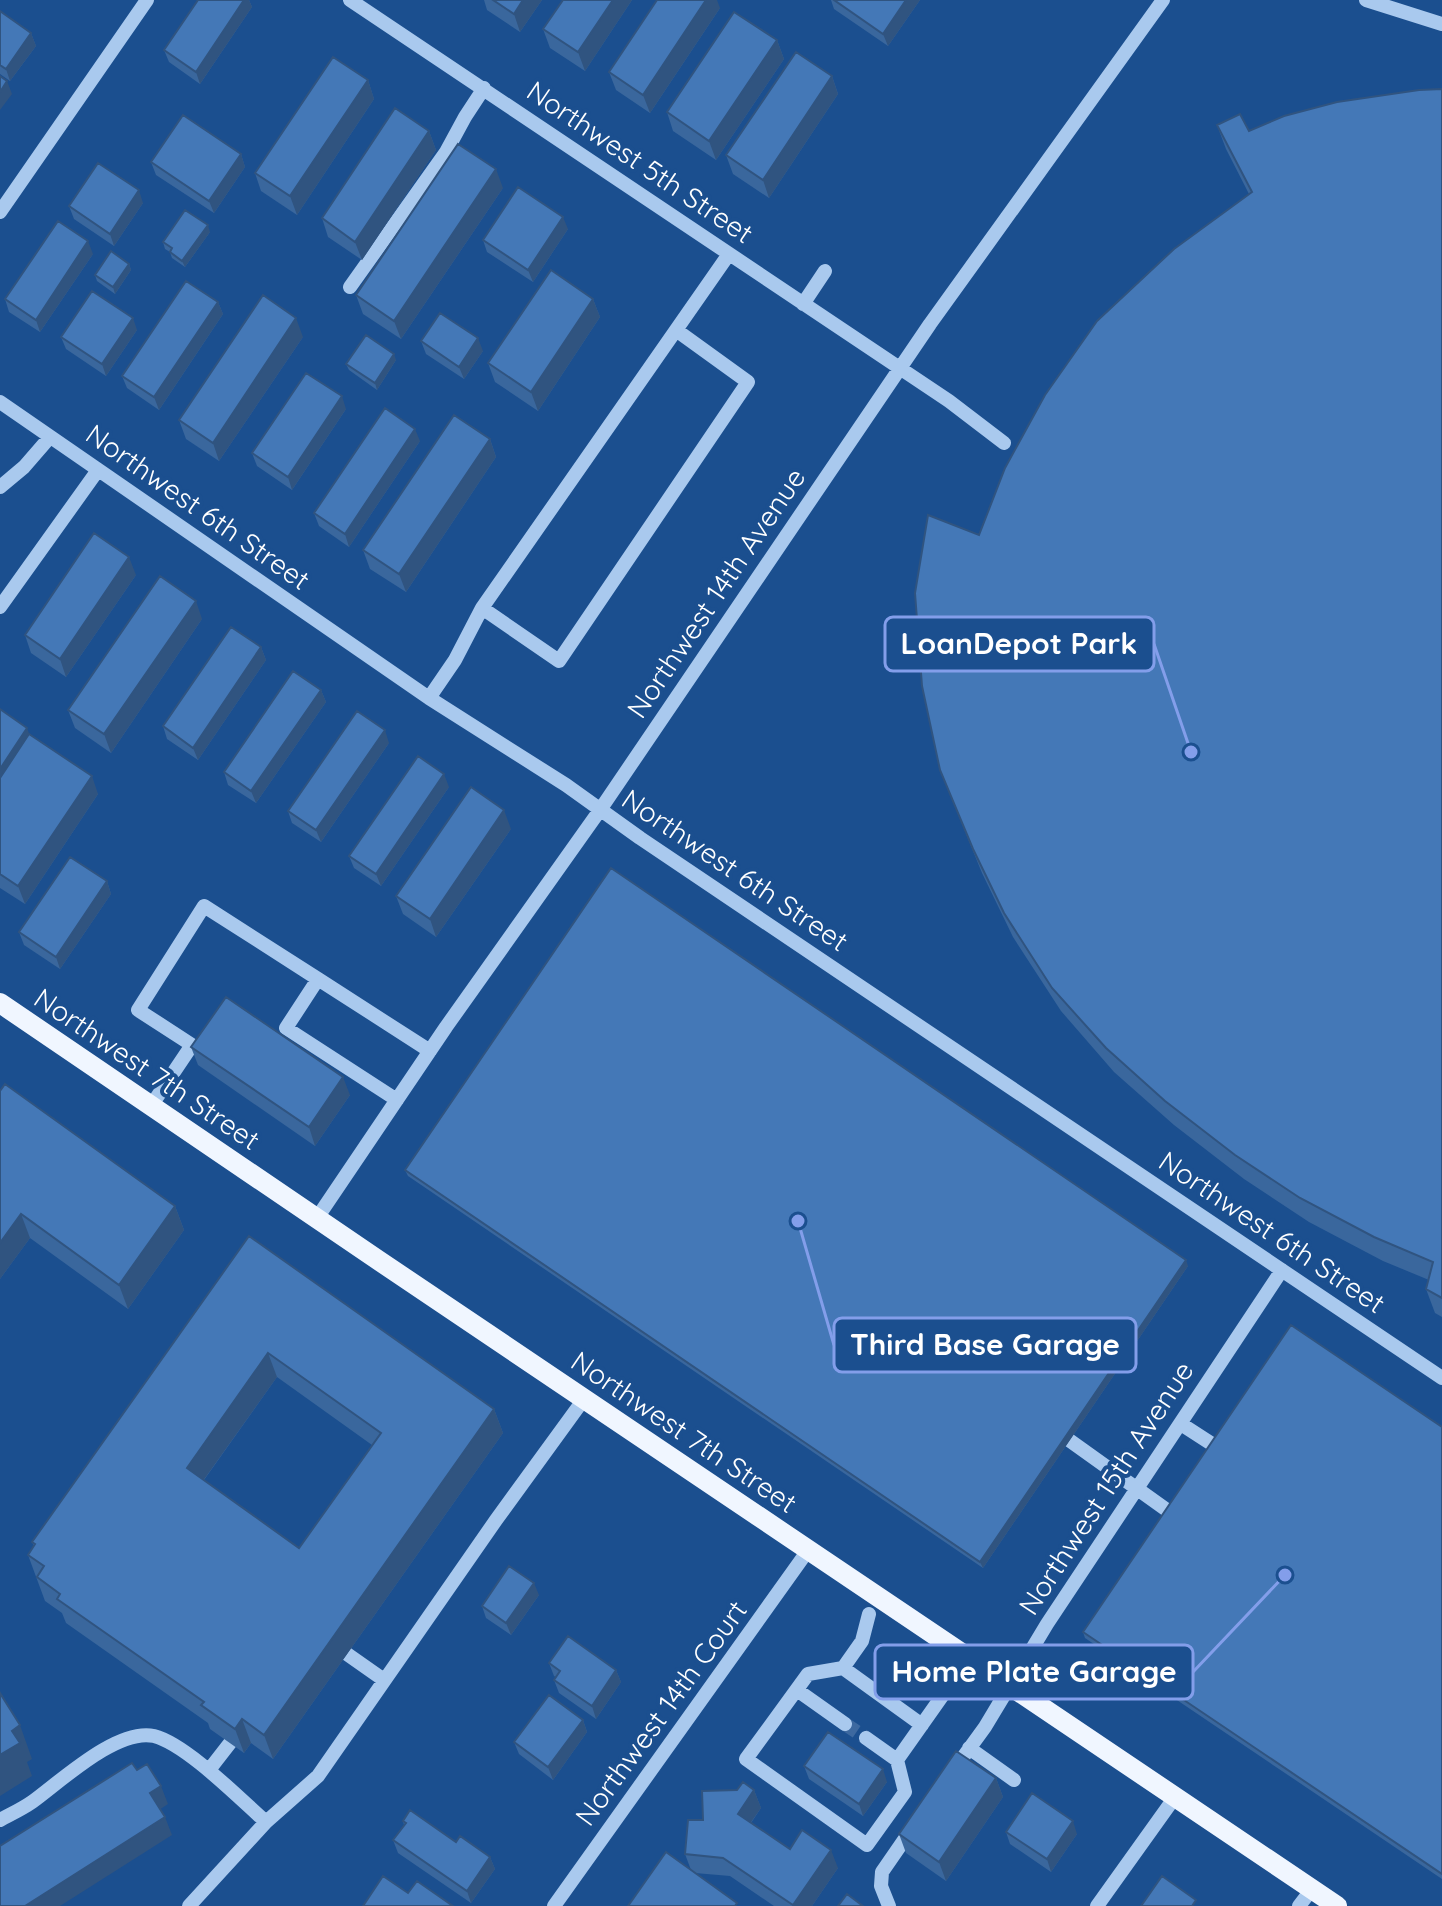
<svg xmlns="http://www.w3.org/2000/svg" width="1442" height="1906" viewBox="0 0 1442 1906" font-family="Quicksand,sans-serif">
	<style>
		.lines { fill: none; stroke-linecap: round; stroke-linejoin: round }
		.minor-tunnel { stroke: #3d69a0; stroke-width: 14; stroke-dasharray: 14 7; stroke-linecap: butt }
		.minor { stroke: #a9c9ee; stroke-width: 14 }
		.major { stroke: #f0f6ff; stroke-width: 20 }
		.wall { fill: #3a679d; fill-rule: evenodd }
		.shaded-wall { fill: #305480 }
		.building { fill: #4478b7; stroke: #305480; stroke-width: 2; fill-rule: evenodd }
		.labels { text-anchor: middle; stroke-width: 8; stroke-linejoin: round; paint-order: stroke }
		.street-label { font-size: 28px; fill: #fff; stroke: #1b4f8f }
		.leader { fill: none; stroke: #839eea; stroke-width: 3 }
		.callout-dot { fill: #839eea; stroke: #1b4f8f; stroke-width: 3 }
		.callout { fill: #1b4f8f; stroke: #839eea; stroke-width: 3 }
		.callout-label { font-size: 30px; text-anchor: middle; font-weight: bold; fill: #fff }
	</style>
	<rect width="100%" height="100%" fill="#1b4f8f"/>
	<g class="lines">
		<path class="minor-tunnel" d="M 845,1724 L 866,1738"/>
		<path class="minor" d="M 350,0 L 949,401 L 1004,443
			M 1366,0 L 1442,24
			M 0,212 L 147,0
			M 350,287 L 446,152 L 465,117 L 484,88
			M 803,304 L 825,271
			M 676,330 L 748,382 L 559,661 L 482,608 Z
			M 676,330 L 729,254
			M 0,402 L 429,698 L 566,785 L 640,838 L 1442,1378
			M 0,487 L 24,467 L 50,437
			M 0,607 L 98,470
			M 429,698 L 455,660 L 482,608
			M 397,1100 L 286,1028 L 318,979 L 430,1051
			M 151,1106 L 192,1045 L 138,1010 L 204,906 L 318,979
			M 317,1218 L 446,1027 L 600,810 L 930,324 L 1163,0
			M 1181,1424 L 1215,1446
			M 1069,1440 L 1171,1513
			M 347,1654 L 384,1680
			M 843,1668 L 862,1641 L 869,1614
			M 797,1690 L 845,1724
			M 866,1738 L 897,1760 L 905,1792 L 867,1845 L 746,1759 L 808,1674 L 843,1668 L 922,1725
			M 969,1748 L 1014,1780
			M 897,1760 L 969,1658
			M 209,1770 L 230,1743
			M 953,1771 L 985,1727 L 1047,1624 L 1282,1270
			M 0,1820 C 11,1814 22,1809 32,1802 C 61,1781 117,1728 154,1736 C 186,1744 240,1799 266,1822
			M 189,1906 L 266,1822 L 318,1776 L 496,1520 L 584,1399
			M 554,1906 L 809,1549
			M 889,1906 L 881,1886 L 882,1872 L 911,1830
			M 1097,1906 L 1175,1797
			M 1299,1906 L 1312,1889"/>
		<path class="major" d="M 0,1003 L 378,1260 L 1337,1906"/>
	</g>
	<path class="wall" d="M 198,0 L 249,0 L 252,7 L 200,84 L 169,62 L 164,50 Z
		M 484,0 L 542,0 L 520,32 L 487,10 Z
		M 563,0 L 632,0 L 585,71 L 550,48 L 543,29 Z
		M 831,0 L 920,0 L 888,46 L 834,9 Z
		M 720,8 L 650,113 L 616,90 L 609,72 Z
		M 0,11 L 31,33 L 36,46 L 10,81 L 0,74 Z
		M 777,40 L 784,59 L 716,160 L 673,131 L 667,112 Z
		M 832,76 L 838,94 L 769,198 L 733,174 L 726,155 Z
		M 368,80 L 374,99 L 297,215 L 261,191 L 255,173 Z
		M 1442,89 L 1442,1317 L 1435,1313 L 1426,1289 L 1429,1280 L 1383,1261 L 1309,1222 L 1244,1179 L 1174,1125 L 1114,1072 L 1061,1011 L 1013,937 L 982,873 L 940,770 L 979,535 L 1249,194 L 1226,149 L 1217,125 L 1249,131 Z
		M 429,131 L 436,150 L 362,260 L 328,237 L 322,218 Z
		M 241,154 L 245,167 L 214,213 L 156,175 L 151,162 Z
		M 503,188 L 401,339 L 363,314 L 356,295 Z
		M 143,203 L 114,246 L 74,219 L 69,206 Z
		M 568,229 L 533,282 L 487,252 L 483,240 Z
		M 210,232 L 185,267 L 172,258 L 170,252 L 165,249 L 163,242 Z
		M 93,254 L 40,332 L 9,312 L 5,299 Z
		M 129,264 L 131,270 L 115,294 L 97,281 L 95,275 Z
		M 593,299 L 600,317 L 538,411 L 495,382 L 488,363 Z
		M 218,302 L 223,314 L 159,410 L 127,388 L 122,376 Z
		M 137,330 L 106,376 L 66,349 L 61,337 Z
		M 303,337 L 219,461 L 186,439 L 179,420 Z
		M 421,341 L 483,351 L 464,379 L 426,354 Z
		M 396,360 L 377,390 L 349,370 L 346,364 Z
		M 346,409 L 292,490 L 257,466 L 252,453 Z
		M 490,439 L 496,457 L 406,592 L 370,569 L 363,550 Z
		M 420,441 L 349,547 L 319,526 L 314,513 Z
		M 136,575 L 66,677 L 31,653 L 25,635 Z
		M 202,619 L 111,753 L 75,728 L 68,710 Z
		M 261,647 L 266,660 L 198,760 L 167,739 L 163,726 Z
		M 321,690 L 326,702 L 256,803 L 228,785 L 224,772 Z
		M 0,709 L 98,794 L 25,904 L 0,888 Z
		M 389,743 L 321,842 L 292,823 L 288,811 Z
		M 449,787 L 381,886 L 354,868 L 349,856 Z
		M 511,829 L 436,937 L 403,914 L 396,896 Z
		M 107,881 L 111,894 L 60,969 L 24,945 L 19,932 Z
		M 191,1047 L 350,1095 L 315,1146 L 198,1065 Z
		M 0,1091 L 175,1206 L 184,1230 L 128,1309 L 30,1238 L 0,1279 Z
		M 405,1170 L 1188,1266 L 983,1568 L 408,1176 Z
		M 249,1236 L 494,1409 L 503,1433 L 273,1759 L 251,1743 L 244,1753 L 210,1729 L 208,1723 L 66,1623 L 62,1613 L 45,1601 L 28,1555 L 34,1546 L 32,1542 ZM 277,1377 L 372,1445 L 299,1548 L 204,1480 Z
		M 1442,1427 L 1442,1879 L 1085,1638 L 1083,1632 Z
		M 539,1595 L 511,1635 L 486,1618 L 482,1606 Z
		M 549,1663 L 616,1670 L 621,1682 L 596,1719 L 559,1693 L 554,1680 L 556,1677 L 554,1676 Z
		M 583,1720 L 587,1732 L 553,1780 L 519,1754 L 514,1742 Z
		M 804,1766 L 887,1782 L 863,1816 L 809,1779 Z
		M 996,1778 L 1003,1797 L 946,1881 L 906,1853 L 899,1834 Z
		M 754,1790 L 761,1808 L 751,1823 L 790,1849 L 838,1868 L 812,1906 L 774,1906 L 730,1876 L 695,1873 L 691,1870 L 685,1854 L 703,1820 Z
		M 403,1821 L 456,1842 L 490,1857 L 495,1869 L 471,1903 L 398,1853 L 393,1840 L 404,1825 Z
		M 1006,1832 L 1077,1834 L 1051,1872 L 1010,1844 Z"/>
	<path class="shaded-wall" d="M 244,0 L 249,0 L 252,7 L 200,84 L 196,72 Z
		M 523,0 L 542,0 L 520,32 L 514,14 Z
		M 613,0 L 632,0 L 585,71 L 578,52 Z
		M 706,0 L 717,0 L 720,8 L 650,113 L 643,95 Z
		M 906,0 L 920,0 L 888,46 L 883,34 Z
		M 31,33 L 36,46 L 10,81 L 6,69 Z
		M 777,40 L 784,59 L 716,160 L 709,141 Z
		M 832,76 L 838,94 L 769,198 L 763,180 Z
		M 368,80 L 374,99 L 297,215 L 290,196 Z
		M 7,81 L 12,94 L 0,110 L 0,92 Z
		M 429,131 L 436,150 L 362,260 L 355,242 Z
		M 241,154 L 245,167 L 214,213 L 209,201 Z
		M 496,169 L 503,188 L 401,339 L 394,321 Z
		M 139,190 L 143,203 L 114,246 L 110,234 Z
		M 563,217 L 568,229 L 533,282 L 528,270 Z
		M 208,225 L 210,232 L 185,267 L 182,261 Z
		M 88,241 L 93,254 L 40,332 L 36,320 Z
		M 129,264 L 131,270 L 115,294 L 113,287 Z
		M 593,299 L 600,317 L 538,411 L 531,392 Z
		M 218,302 L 223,314 L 159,410 L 154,397 Z
		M 133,318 L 137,330 L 106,376 L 102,364 Z
		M 296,318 L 303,337 L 219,461 L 213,443 Z
		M 478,338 L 483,351 L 464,379 L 459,367 Z
		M 394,354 L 396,360 L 377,390 L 375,383 Z
		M 342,396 L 346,409 L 292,490 L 288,477 Z
		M 415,429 L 420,441 L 349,547 L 345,534 Z
		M 490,439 L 496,457 L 406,592 L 399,574 Z
		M 129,557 L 136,575 L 66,677 L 60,659 Z
		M 196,601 L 202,619 L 111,753 L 104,734 Z
		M 261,647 L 266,660 L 198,760 L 193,748 Z
		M 321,690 L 326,702 L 256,803 L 251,791 Z
		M 27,728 L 36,752 L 0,806 L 0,769 Z
		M 385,730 L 389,743 L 321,842 L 316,830 Z
		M 444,774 L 449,787 L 381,886 L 376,874 Z
		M 92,776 L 98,794 L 25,904 L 18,886 Z
		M 504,810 L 511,829 L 436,937 L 430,919 Z
		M 107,881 L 111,894 L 60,969 L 56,957 Z
		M 343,1077 L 350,1095 L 315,1146 L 309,1127 Z
		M 175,1206 L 184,1230 L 128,1309 L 119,1285 Z
		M 21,1214 L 30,1238 L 0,1279 L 0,1243 Z
		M 1186,1260 L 1188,1266 L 983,1568 L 980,1562 Z
		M 268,1353 L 277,1377 L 195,1492 L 187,1468 Z
		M 494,1409 L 503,1433 L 273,1759 L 264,1735 Z
		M 534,1583 L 539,1595 L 511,1635 L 506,1623 Z
		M 616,1670 L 621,1682 L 596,1719 L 592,1706 Z
		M 242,1719 L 251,1743 L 244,1753 L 235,1729 Z
		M 583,1720 L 587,1732 L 553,1780 L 548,1767 Z
		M 20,1725 L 32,1759 L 27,1762 L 32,1776 L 0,1796 L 0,1755 L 12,1731 Z
		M 883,1769 L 887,1782 L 863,1816 L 859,1804 Z
		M 996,1778 L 1003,1797 L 946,1881 L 939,1862 Z
		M 161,1786 L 168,1804 L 156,1812 L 150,1793 Z
		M 754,1790 L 761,1808 L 744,1832 L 738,1814 Z
		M 165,1817 L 172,1835 L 60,1906 L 25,1906 Z
		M 1073,1821 L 1077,1834 L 1051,1872 L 1047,1859 Z
		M 831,1850 L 838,1868 L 812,1906 L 793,1906 Z
		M 490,1857 L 495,1869 L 471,1903 L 467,1891 Z"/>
	<path class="building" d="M 198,0 L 244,0 L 196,72 L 164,50 Z
		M 493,0 L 523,0 L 514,14 Z
		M 563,0 L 613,0 L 578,52 L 543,29 Z
		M 657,0 L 706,0 L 643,95 L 609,72 Z
		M 834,0 L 906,0 L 883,34 Z
		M 0,11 L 31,33 L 6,69 L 0,65 Z
		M 734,12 L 777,40 L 709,141 L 667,112 Z
		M 796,52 L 832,76 L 763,180 L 726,155 Z
		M 333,57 L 368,80 L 290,196 L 255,173 Z
		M 0,76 L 7,81 L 0,92 Z
		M 1442,89 L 1442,1298 L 1426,1289 L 1433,1262 L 1374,1237 L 1300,1198 L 1235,1155 L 1165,1101 L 1106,1048 L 1052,988 L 1004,913 L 973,849 L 940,770 L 922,686 L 915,593 L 928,515 L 979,535 L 1005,468 L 1045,395 L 1097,321 L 1174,249 L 1252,192 L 1217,125 L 1240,114 L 1249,131 L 1284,116 L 1337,102 L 1419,90 Z
		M 395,108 L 429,131 L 355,242 L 322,218 Z
		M 183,115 L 241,154 L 209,201 L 151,162 Z
		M 458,144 L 496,169 L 394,321 L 356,295 Z
		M 98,163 L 139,190 L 110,234 L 69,206 Z
		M 518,187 L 563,217 L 528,270 L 483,240 Z
		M 185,210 L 208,225 L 182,261 L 170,252 L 172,248 L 163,242 Z
		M 58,221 L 88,241 L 36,320 L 5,299 Z
		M 111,251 L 129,264 L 113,287 L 95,275 Z
		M 551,270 L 593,299 L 531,392 L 488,363 Z
		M 186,281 L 218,302 L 154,397 L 122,376 Z
		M 92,291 L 133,318 L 102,364 L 61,337 Z
		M 263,295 L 296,318 L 213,443 L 179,420 Z
		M 440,313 L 478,338 L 459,367 L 421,341 Z
		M 366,335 L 394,354 L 375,383 L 346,364 Z
		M 306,373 L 342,396 L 288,477 L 252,453 Z
		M 385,408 L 415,429 L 345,534 L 314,513 Z
		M 454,415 L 490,439 L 399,574 L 363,550 Z
		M 94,533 L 129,557 L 60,659 L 25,635 Z
		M 160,576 L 196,601 L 104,734 L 68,710 Z
		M 231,627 L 261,647 L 193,748 L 163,726 Z
		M 293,671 L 321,690 L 251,791 L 224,772 Z
		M 0,709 L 27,728 L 0,769 Z
		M 357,711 L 385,730 L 316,830 L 288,811 Z
		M 29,734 L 92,776 L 18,886 L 0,874 L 0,778 Z
		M 418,756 L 444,774 L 376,874 L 349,856 Z
		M 471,787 L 504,810 L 430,919 L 396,896 Z
		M 70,857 L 107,881 L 56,957 L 19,932 Z
		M 611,868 L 1186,1260 L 980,1562 L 405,1170 Z
		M 226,997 L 343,1077 L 309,1127 L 191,1047 Z
		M 5,1084 L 175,1206 L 119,1285 L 21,1214 L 0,1243 L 0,1091 Z
		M 249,1236 L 494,1409 L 264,1735 L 242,1719 L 235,1729 L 201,1705 L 204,1702 L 57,1599 L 60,1594 L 37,1577 L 44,1566 L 28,1555 L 35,1544 L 32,1542 ZM 268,1353 L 381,1433 L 299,1548 L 187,1468 Z
		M 1291,1325 L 1442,1427 L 1442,1874 L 1083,1632 Z
		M 509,1566 L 534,1583 L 506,1623 L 482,1606 Z
		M 568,1636 L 616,1670 L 592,1706 L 554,1680 L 560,1671 L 549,1663 Z
		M 0,1693 L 20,1725 L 12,1731 L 20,1743 L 0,1755 Z
		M 549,1695 L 583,1720 L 548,1767 L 514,1742 Z
		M 828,1732 L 883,1769 L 859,1804 L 804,1766 Z
		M 956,1751 L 996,1778 L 939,1862 L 899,1834 Z
		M 132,1763 L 137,1770 L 147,1764 L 161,1786 L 150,1793 L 165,1817 L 25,1906 L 0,1906 L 0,1846 Z
		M 743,1782 L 754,1790 L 738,1814 L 790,1849 L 802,1830 L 831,1850 L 793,1905 L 723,1858 L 685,1854 L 688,1820 L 703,1820 L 702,1791 L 737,1790 Z
		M 1032,1793 L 1073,1821 L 1047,1859 L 1006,1832 Z
		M 410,1810 L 456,1842 L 460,1836 L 490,1857 L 467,1891 L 393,1840 L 406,1823 L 403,1821 Z
		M 666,1852 L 737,1903 L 735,1906 L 628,1906 Z
		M 383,1876 L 408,1893 L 417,1881 L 453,1906 L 363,1906 Z
		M 1162,1876 L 1196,1900 L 1192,1906 L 1141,1906 Z
		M 847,1894 L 863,1906 L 838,1906 Z"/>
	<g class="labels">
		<g class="street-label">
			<text transform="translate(640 162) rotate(34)" y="10">Northwest 5th Street</text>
			<text transform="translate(198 507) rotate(35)" y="10">Northwest 6th Street</text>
			<text transform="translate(716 593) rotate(-56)" y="10">Northwest 14th Avenue</text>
			<text transform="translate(735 870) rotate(34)" y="10">Northwest 6th Street</text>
			<text transform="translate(147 1069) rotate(34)" y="10">Northwest 7th Street</text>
			<text transform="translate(1272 1232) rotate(34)" y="10">Northwest 6th Street</text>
			<text transform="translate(684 1432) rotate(34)" y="10">Northwest 7th Street</text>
			<text transform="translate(1106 1488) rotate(-57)" y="10">Northwest 15th Avenue</text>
			<text transform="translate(661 1713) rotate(-54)" y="10">Northwest 14th Court</text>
		</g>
	</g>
	<path class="leader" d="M1191 752L1154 644M798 1221L834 1345M1285 1575L1193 1672"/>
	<g class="callout-dot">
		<circle cx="1191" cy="752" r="8"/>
		<circle cx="798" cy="1221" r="8"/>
		<circle cx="1285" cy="1575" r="8"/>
	</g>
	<g class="callout">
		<rect x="885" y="617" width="269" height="54" rx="8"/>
		<rect x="834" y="1318" width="302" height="54" rx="8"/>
		<rect x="875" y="1645" width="318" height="54" rx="8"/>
	</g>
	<g class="callout-label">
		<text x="1019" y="654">LoanDepot Park</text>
		<text x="985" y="1355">Third Base Garage</text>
		<text x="1034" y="1682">Home Plate Garage</text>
	</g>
</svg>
